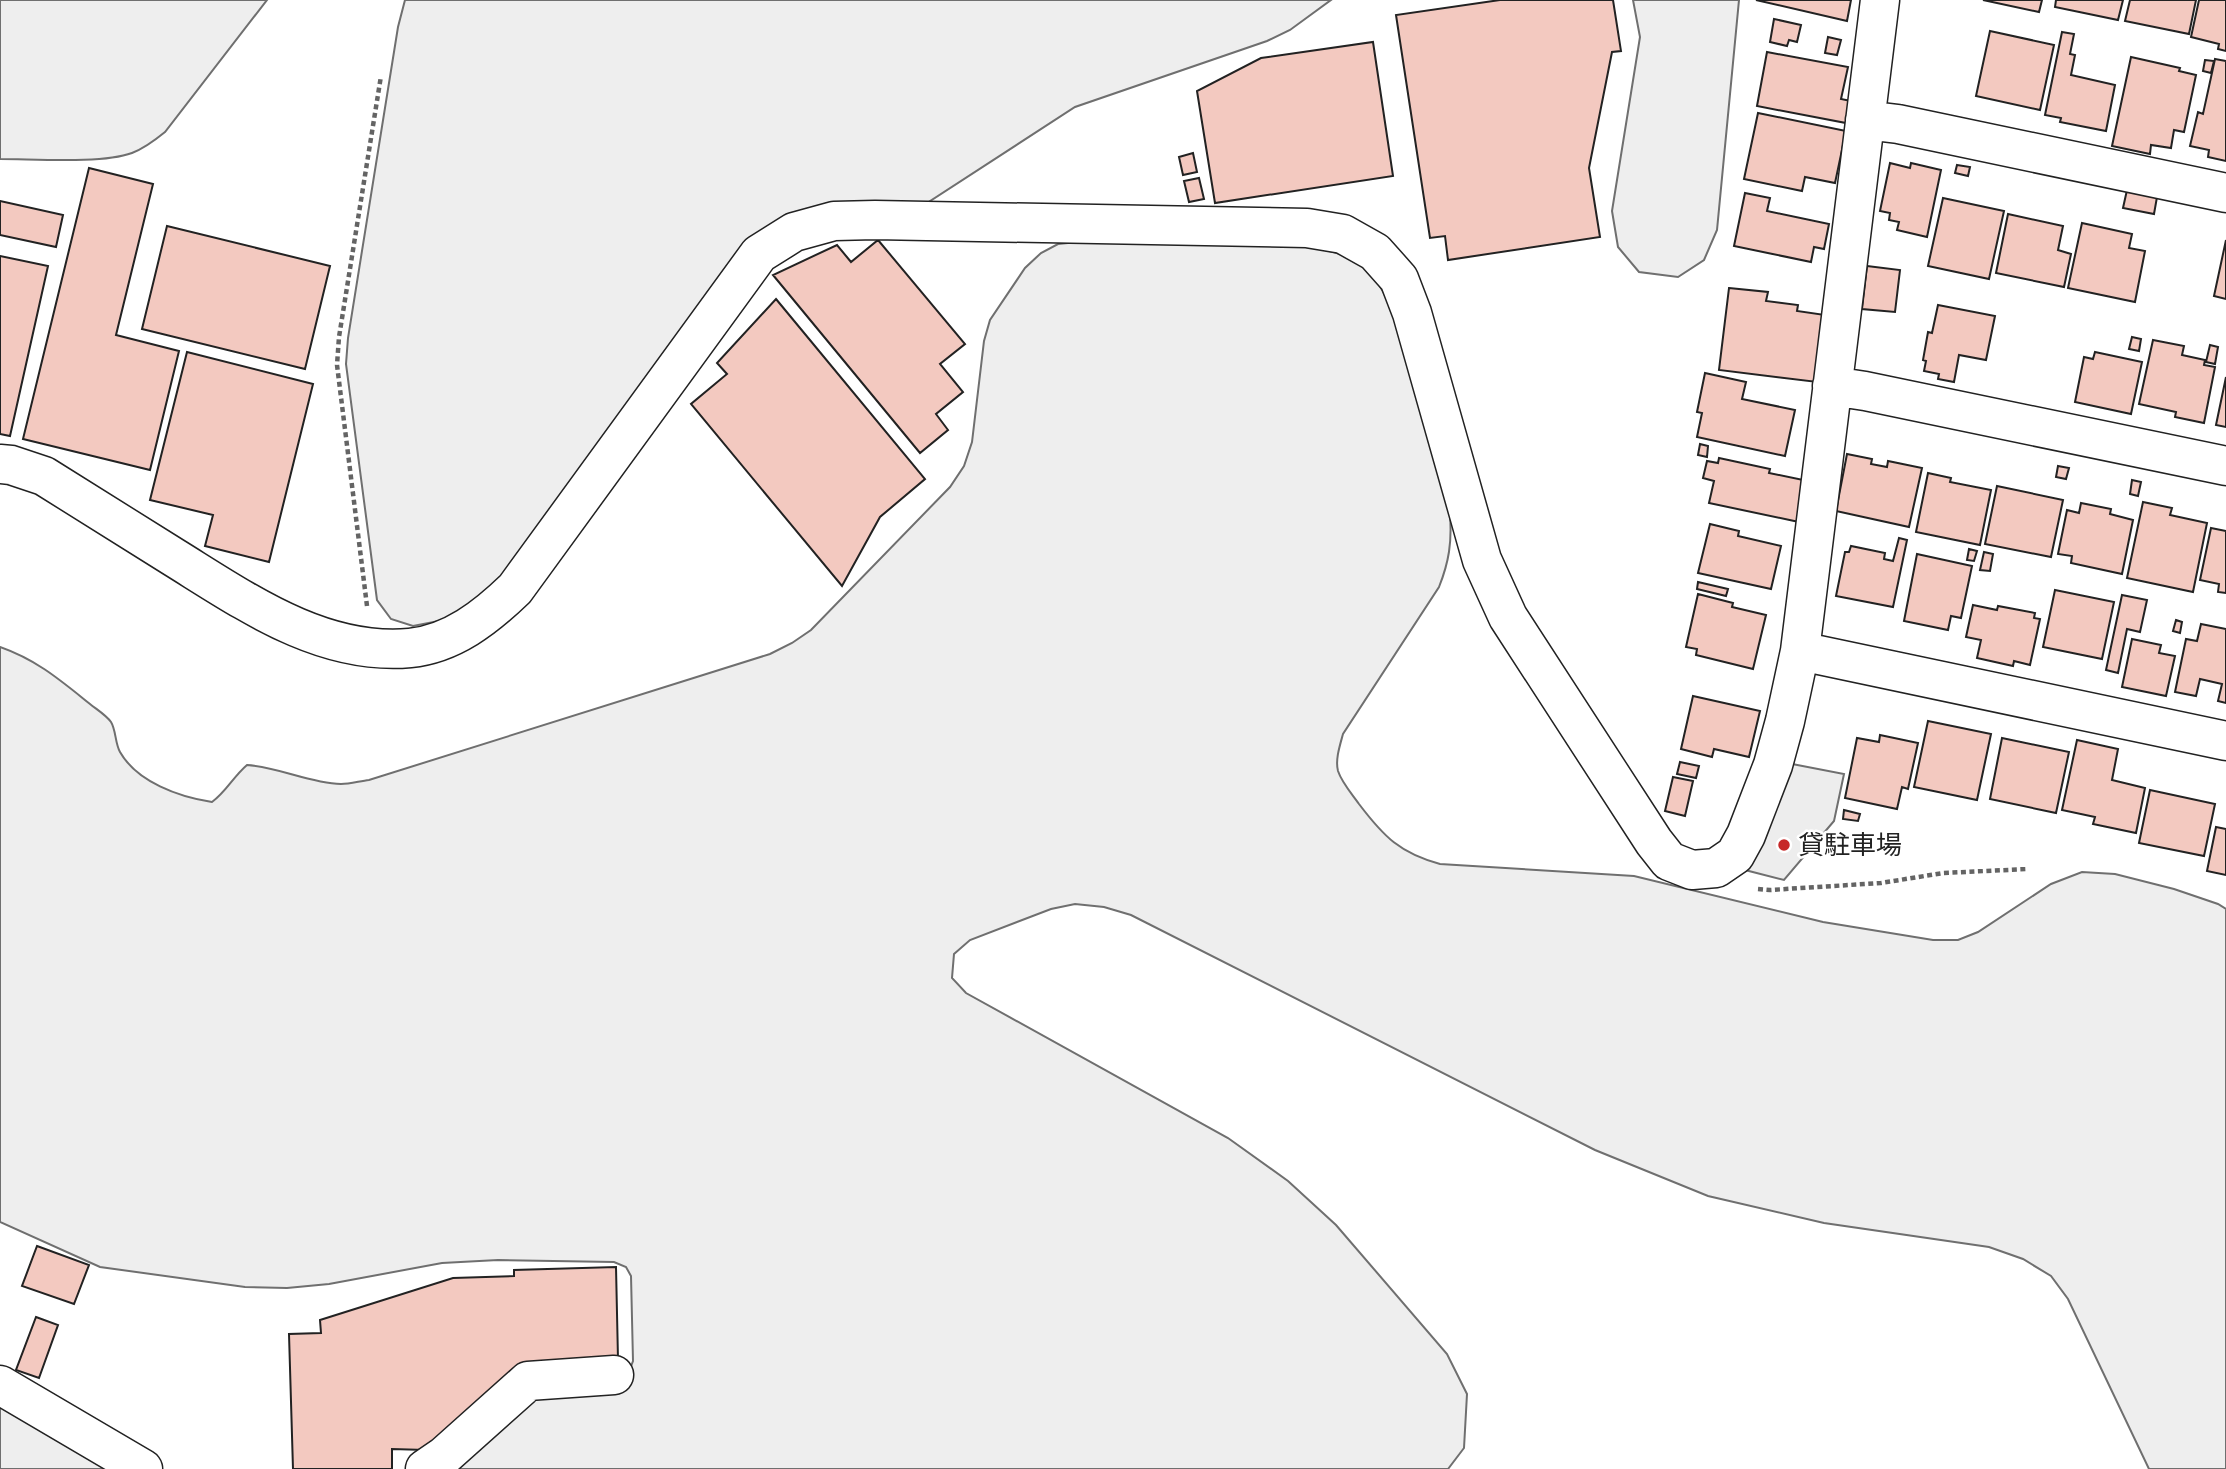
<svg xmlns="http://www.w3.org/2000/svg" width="2226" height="1469" viewBox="0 0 2226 1469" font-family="'Exo 2','Noto Sans JP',sans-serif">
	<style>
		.green { fill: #eee; stroke: #6f6f6f; stroke-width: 2 }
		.parking { fill: #ededed; stroke: #6f6f6f; stroke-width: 2 }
		.building { fill: #f3c9c0; stroke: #222; stroke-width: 2 }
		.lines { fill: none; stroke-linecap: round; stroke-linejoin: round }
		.minor-casing { stroke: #222; stroke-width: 41 }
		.path { stroke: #646464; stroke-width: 4.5; stroke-dasharray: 5 3.5; stroke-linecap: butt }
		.minor { stroke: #fff; stroke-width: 38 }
		.poi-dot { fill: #c62828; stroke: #fff; stroke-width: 2.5 }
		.labels { text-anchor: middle; stroke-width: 5; stroke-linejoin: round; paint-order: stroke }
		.poi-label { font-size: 26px; fill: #222; stroke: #fff; text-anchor: start }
	</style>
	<rect width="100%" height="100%" fill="#fff"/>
	<path class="green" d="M 0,0 L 267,0 L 165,132 C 154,141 145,148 132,153 C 102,164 35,159 0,159 Z
		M 405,0 L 1331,0 L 1290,30 L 1267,41 L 1075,107 L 927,203 L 786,216 L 501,577 L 475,602 L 444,620 L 413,626 L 391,619 L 377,600 L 346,364 L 348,338 L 398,27 Z
		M 1633,0 L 1739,0 L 1717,230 L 1704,260 L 1678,277 L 1639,272 L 1618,247 L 1612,211 L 1640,37 Z
		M 1078,242 L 1305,246 C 1359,255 1375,267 1395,318 L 1450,515 C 1452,542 1449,562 1439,587 L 1343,734 C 1340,745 1335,760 1338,771 C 1342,783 1352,794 1359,804 C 1384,837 1400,853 1440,864 L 1634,876 L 1823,922 L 1933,940 L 1958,940 L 1978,932 L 2051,884 L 2082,872 L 2115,874 L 2174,889 L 2218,904 L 2226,909 L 2226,1469 L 2149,1469 L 2068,1299 L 2051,1276 L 2023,1259 L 1989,1247 L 1824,1223 L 1708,1196 L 1595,1150 L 1131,915 L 1104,907 L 1075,904 L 1051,909 L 970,940 L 954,954 L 952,978 L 966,993 L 1228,1138 L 1288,1181 L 1336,1225 L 1447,1354 L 1467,1394 L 1464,1448 L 1448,1469 L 447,1469 L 534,1393 L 628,1374 L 633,1361 L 631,1276 L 626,1267 L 614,1262 L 498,1260 L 442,1263 L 329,1284 L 287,1288 L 245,1287 L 100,1267 L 0,1222 L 0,647 C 37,660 60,680 90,704 C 96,709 106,715 111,722 C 116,730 115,743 120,752 C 137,782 179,797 212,802 C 226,792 233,777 247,765 C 279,767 309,783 341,784 C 350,784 360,781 369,780 L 770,654 L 792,643 L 811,630 L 950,487 L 964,466 L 972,442 L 984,341 L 990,320 L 1025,268 L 1041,253 L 1058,244 Z
		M 0,1399 L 120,1469 L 0,1469 Z"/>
	<path class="parking" d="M 1787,763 L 1844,774 L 1834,821 L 1784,880 L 1745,870 Z"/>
	<path class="building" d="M 1500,0 L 1613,0 L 1621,51 L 1612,52 L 1589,168 L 1600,237 L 1448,260 L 1445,236 L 1430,238 L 1396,15 Z
		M 1756,0 L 1851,0 L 1847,21 Z
		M 1983,0 L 2042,0 L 2039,12 Z
		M 2056,0 L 2123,0 L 2118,20 L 2055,7 Z
		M 2130,0 L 2196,0 L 2189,34 L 2125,21 Z
		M 2199,0 L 2226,0 L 2226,51 L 2218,49 L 2219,44 L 2191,37 Z
		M 1774,19 L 1801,25 L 1797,42 L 1789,40 L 1787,46 L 1770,42 Z
		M 1990,31 L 2054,45 L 2040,110 L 1976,96 Z
		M 2062,32 L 2074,34 L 2070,54 L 2075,55 L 2071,75 L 2115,85 L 2106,131 L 2060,122 L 2061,118 L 2045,115 Z
		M 1828,37 L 1841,40 L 1837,55 L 1825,53 Z
		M 1373,42 L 1393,176 L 1215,203 L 1197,91 L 1261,58 Z
		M 1767,52 L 1848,67 L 1841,99 L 1851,101 L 1846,123 L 1757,106 Z
		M 2131,57 L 2180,68 L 2179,71 L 2196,75 L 2184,132 L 2174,130 L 2171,148 L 2151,145 L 2150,154 L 2112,146 Z
		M 2215,59 L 2226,61 L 2226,161 L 2208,157 L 2209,150 L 2190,146 L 2198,112 L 2203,114 Z
		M 2205,60 L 2214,61 L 2211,73 L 2203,71 Z
		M 1758,113 L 1846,131 L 1835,183 L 1805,177 L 1802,191 L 1744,179 Z
		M 1193,153 L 1197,172 L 1183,175 L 1179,157 Z
		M 1890,163 L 1910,168 L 1911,163 L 1941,170 L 1927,237 L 1897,230 L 1899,222 L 1889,220 L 1890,213 L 1880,211 Z
		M 1957,165 L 1970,167 L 1968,176 L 1955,173 Z
		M 89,168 L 153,184 L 116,335 L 179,351 L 150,470 L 23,439 Z
		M 1199,178 L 1204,199 L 1189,202 L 1184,181 Z
		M 2127,190 L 2157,197 L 2154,214 L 2123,208 Z
		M 1745,193 L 1770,198 L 1767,211 L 1829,224 L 1824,249 L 1814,247 L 1811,262 L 1734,246 Z
		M 1943,198 L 2004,211 L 1989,279 L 1928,266 Z
		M 0,201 L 63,215 L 56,247 L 0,235 Z
		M 2008,214 L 2063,226 L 2058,250 L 2071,254 L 2064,287 L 1996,273 Z
		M 2082,223 L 2132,234 L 2129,248 L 2145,251 L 2135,302 L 2068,288 Z
		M 167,226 L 330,266 L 305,369 L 142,329 Z
		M 878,240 L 965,344 L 940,364 L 963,392 L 936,414 L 948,430 L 920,453 L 773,275 L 837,245 L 851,262 Z
		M 2226,240 L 2226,299 L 2214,296 Z
		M 0,256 L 48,266 L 10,436 L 0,434 Z
		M 1867,266 L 1900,270 L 1895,312 L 1862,309 Z
		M 1729,288 L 1768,292 L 1766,301 L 1798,305 L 1797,311 L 1832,316 L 1817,382 L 1719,370 Z
		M 776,299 L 925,479 L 880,517 L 842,586 L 691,404 L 727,374 L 717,363 Z
		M 1938,305 L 1995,316 L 1986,360 L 1959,355 L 1954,382 L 1938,379 L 1939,374 L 1924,371 L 1926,361 L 1923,360 L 1928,332 L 1932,333 Z
		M 2132,337 L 2141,339 L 2139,351 L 2129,349 Z
		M 2153,340 L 2184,346 L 2182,355 L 2205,360 L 2204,365 L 2215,367 L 2204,423 L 2175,417 L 2176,412 L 2139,404 Z
		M 2210,345 L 2218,347 L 2215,364 L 2206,362 Z
		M 187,352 L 313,384 L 269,562 L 205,546 L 213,515 L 150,500 Z
		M 2095,352 L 2142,362 L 2131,414 L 2075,402 L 2084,357 L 2093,359 Z
		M 1705,373 L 1746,382 L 1742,399 L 1795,410 L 1785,456 L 1697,437 L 1702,413 L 1697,412 Z
		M 2226,377 L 2226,427 L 2216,425 Z
		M 1700,444 L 1708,446 L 1707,457 L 1698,455 Z
		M 1847,454 L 1872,459 L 1871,464 L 1887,467 L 1888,461 L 1922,468 L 1909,527 L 1836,511 Z
		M 1719,458 L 1770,469 L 1769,473 L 1808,481 L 1799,522 L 1709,503 L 1714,481 L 1703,478 L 1707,461 L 1718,463 Z
		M 2058,466 L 2069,468 L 2066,479 L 2056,477 Z
		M 1928,473 L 1951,478 L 1950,482 L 1991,490 L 1980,545 L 1916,532 Z
		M 2132,480 L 2141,482 L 2138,496 L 2130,494 Z
		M 1997,486 L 2063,500 L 2051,557 L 1985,544 Z
		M 2143,502 L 2172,508 L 2170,515 L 2207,523 L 2193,592 L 2127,578 Z
		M 2081,503 L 2111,509 L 2110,514 L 2133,520 L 2122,574 L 2071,563 L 2072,556 L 2058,554 L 2067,510 L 2079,513 Z
		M 1710,524 L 1739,531 L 1738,536 L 1781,546 L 1771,589 L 1698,573 Z
		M 2211,528 L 2226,531 L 2226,593 L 2218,592 L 2219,584 L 2200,580 Z
		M 1899,538 L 1907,540 L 1893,607 L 1836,596 L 1845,552 L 1849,552 L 1851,546 L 1885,553 L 1884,559 L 1893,561 Z
		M 1969,549 L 1977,551 L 1974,561 L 1967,560 Z
		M 1984,552 L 1993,554 L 1990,571 L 1980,570 Z
		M 1917,554 L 1972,566 L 1961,618 L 1951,616 L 1948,630 L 1904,621 Z
		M 1698,582 L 1728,589 L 1726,596 L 1697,589 Z
		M 2055,590 L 2114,602 L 2102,659 L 2043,647 Z
		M 1698,594 L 1733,603 L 1732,607 L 1766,615 L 1753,669 L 1696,655 L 1697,649 L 1686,647 Z
		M 2122,595 L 2147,600 L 2140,632 L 2127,629 L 2118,673 L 2106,670 Z
		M 1973,605 L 1997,610 L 1998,606 L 2035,613 L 2034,618 L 2040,619 L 2030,665 L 2014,661 L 2013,666 L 1977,658 L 1981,640 L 1966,637 Z
		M 2176,620 L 2182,622 L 2180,633 L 2173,631 Z
		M 2201,624 L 2226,629 L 2226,703 L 2218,701 L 2222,684 L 2200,679 L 2196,696 L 2175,692 L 2186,639 L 2197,641 Z
		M 2132,639 L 2161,645 L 2159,653 L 2175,656 L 2166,696 L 2122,687 Z
		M 1693,696 L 1760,711 L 1749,757 L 1714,749 L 1712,757 L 1681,749 Z
		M 1928,721 L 1991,734 L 1977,800 L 1914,787 Z
		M 1880,735 L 1918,743 L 1908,789 L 1902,787 L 1897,809 L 1845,798 L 1857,738 L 1879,742 Z
		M 2002,738 L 2069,752 L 2056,813 L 1990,799 Z
		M 2077,740 L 2118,749 L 2112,780 L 2145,788 L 2136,833 L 2093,824 L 2095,817 L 2062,810 Z
		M 1680,762 L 1699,766 L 1696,778 L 1677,774 Z
		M 1673,777 L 1693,781 L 1685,816 L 1665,811 Z
		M 2150,790 L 2215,804 L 2204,856 L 2139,843 Z
		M 1844,810 L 1860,814 L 1858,821 L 1843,819 Z
		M 2216,827 L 2226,829 L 2226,875 L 2207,871 Z
		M 37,1246 L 89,1265 L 74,1304 L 22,1286 Z
		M 616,1267 L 618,1359 L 426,1450 L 392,1449 L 392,1469 L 293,1469 L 289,1334 L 321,1333 L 320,1320 L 453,1278 L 514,1276 L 514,1270 Z
		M 36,1317 L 58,1325 L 39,1378 L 16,1370 Z"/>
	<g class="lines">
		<g class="minor-casing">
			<path id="minor" d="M 1865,120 L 1898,124 L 2226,193
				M 1832,386 L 1865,391 L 2226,466
				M 0,464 L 11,465 L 44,476 C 88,504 132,531 175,558 C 246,602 322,656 410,648 C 452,644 486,617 515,589 L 759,254 L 794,232 L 834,221 L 875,220 L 1307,228 L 1343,234 L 1375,252 L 1399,279 L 1412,313 L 1482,560 L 1508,617 L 1654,842 L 1669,861 L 1692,870 L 1716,868 L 1735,855 L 1746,835 L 1773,765 L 1785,721 L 1800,651 L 1880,0
				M 1800,651 L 2226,741
				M 0,1385 L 143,1469
				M 425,1469 L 444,1456 L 528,1381 L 614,1375"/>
		</g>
		<path class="path" d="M 367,606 L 337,365 L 339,337 L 381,76
			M 1758,889 L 1770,890 L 1881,883 L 1943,873 L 2028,869"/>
		<use href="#minor" class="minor"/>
	</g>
	<circle class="poi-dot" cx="1784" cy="845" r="7"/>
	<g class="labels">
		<g class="poi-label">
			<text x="1798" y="854">貸駐車場</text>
		</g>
	</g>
</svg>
